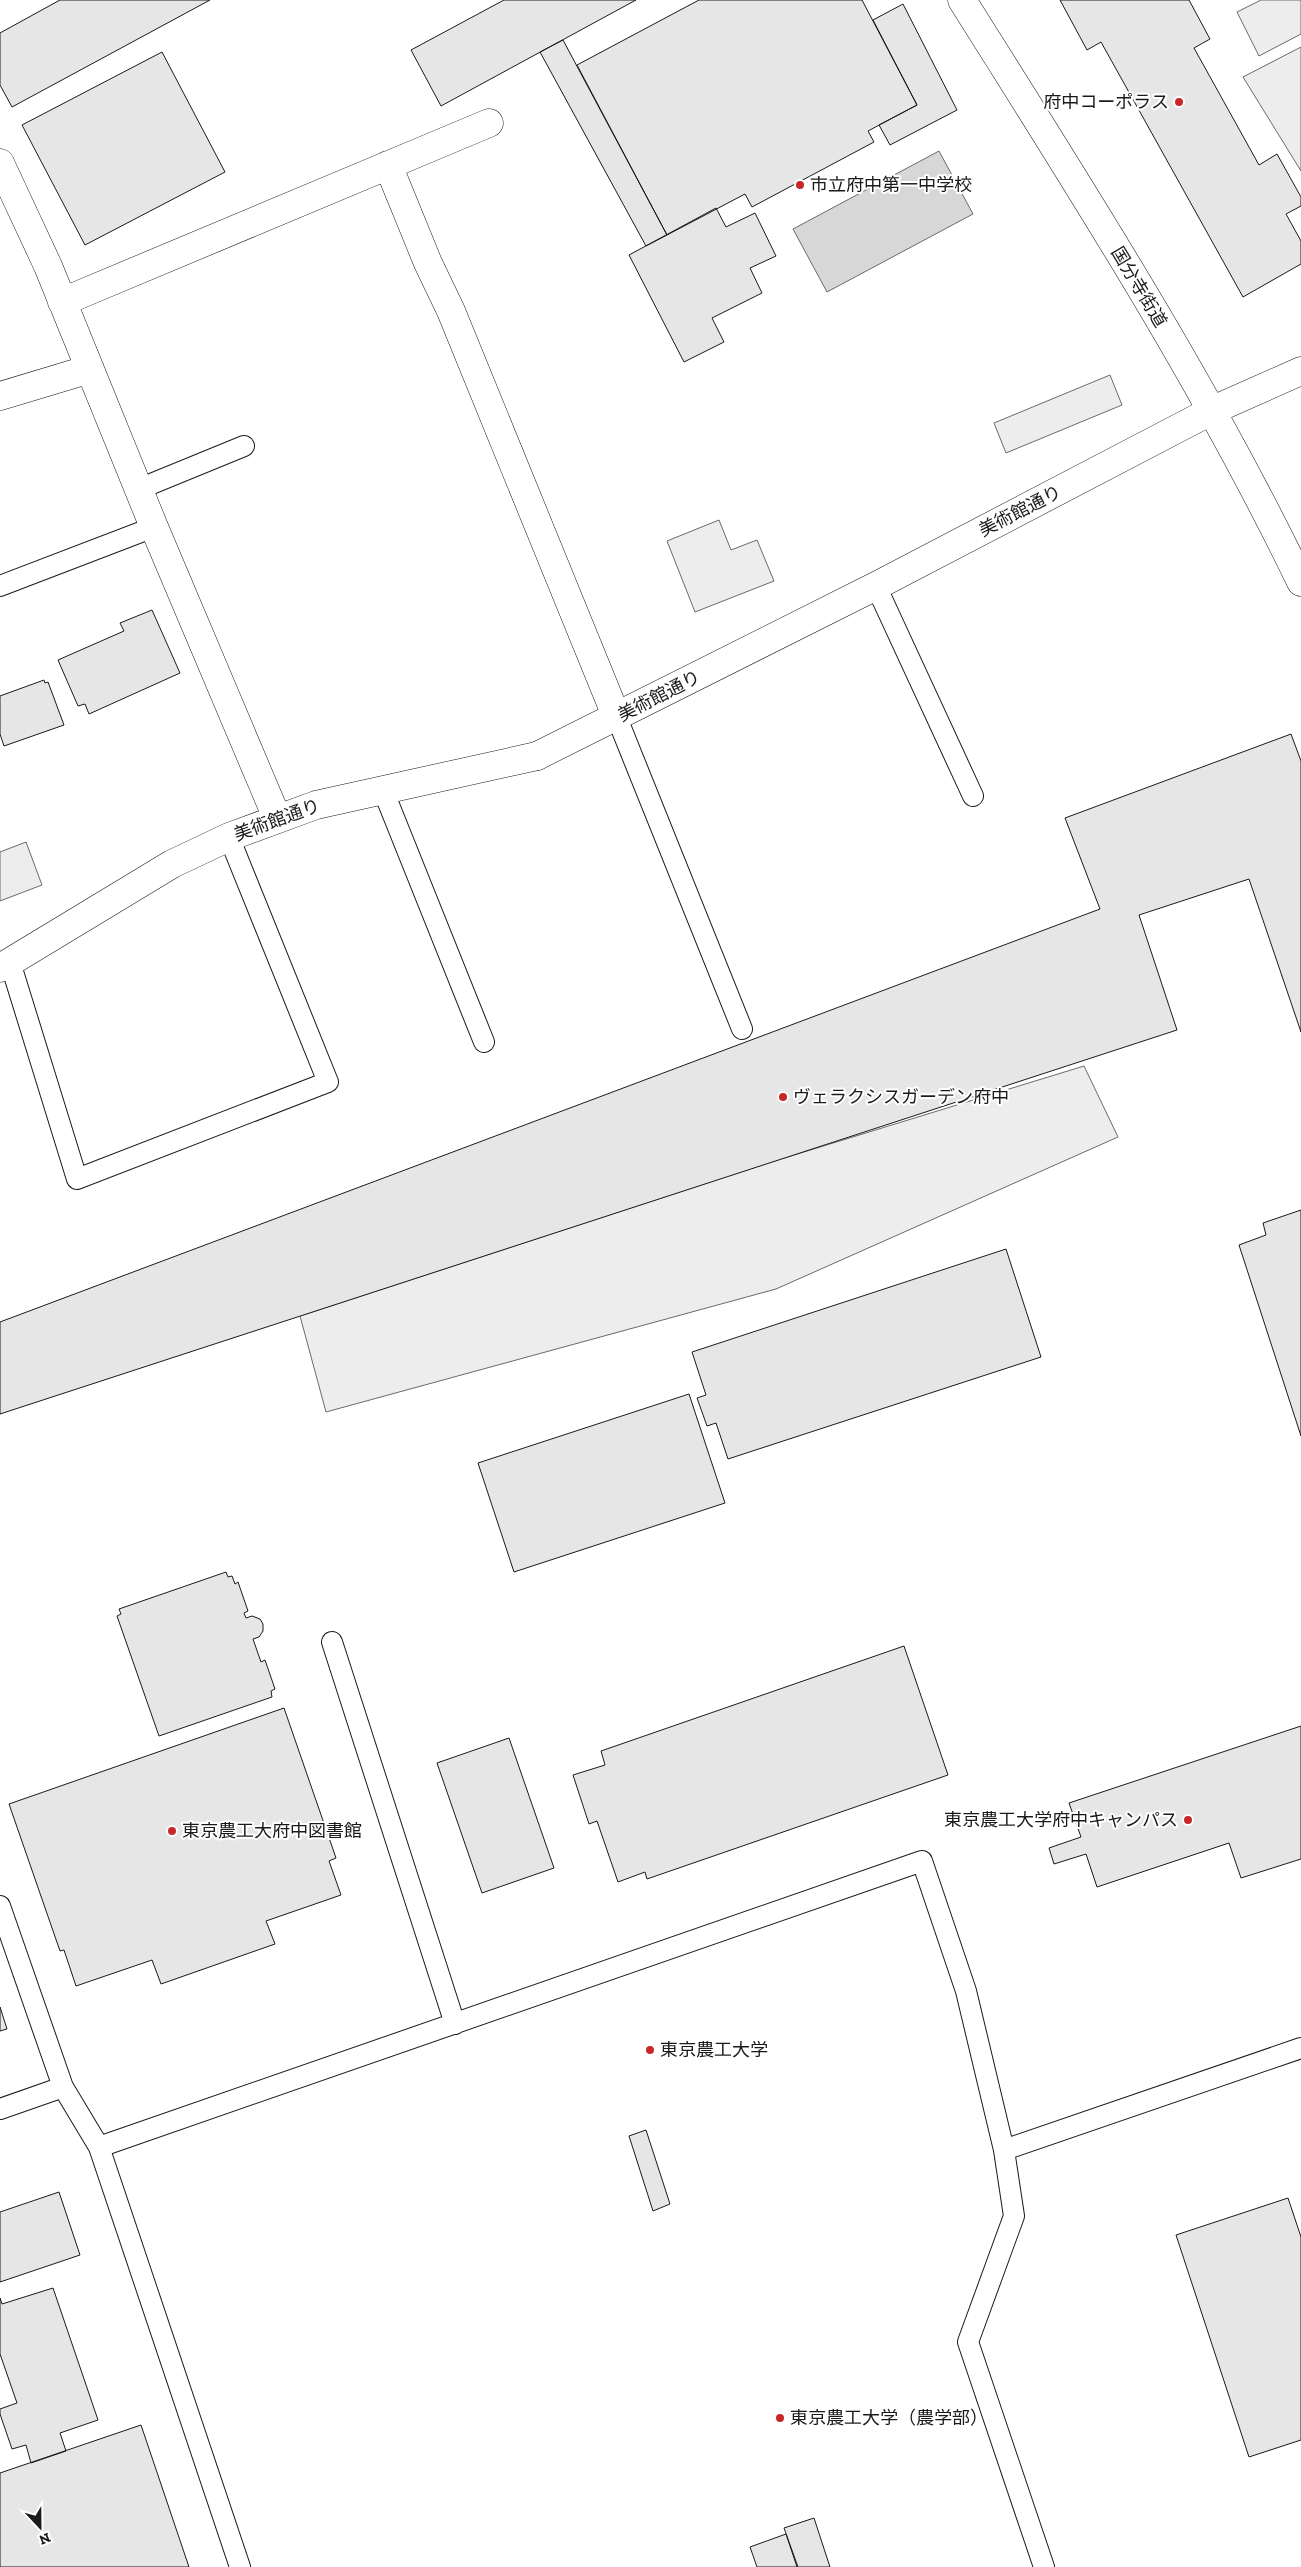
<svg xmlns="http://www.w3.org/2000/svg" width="1301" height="2567" viewBox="0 0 1301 2567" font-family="'Zilla Slab','Noto Sans JP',serif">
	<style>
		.built { fill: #ededed; stroke: #6a6a6a }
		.water { fill: #d7d7d7; stroke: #6a6a6a }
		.building { fill: #e6e6e6; stroke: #1a1a1a }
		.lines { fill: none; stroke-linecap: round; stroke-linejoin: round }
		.service-casing { stroke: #1a1a1a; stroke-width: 22 }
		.minor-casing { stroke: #1a1a1a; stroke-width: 29 }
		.tertiary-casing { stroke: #1a1a1a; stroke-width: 29 }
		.secondary-casing { stroke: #1a1a1a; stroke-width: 29 }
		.service { stroke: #fff; stroke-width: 20 }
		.minor { stroke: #fff; stroke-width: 28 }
		.tertiary { stroke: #fff; stroke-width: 28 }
		.secondary { stroke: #fff; stroke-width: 28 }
		.poi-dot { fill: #c62828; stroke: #fff; stroke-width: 2 }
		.labels { text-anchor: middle; stroke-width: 4; stroke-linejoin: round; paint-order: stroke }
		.poi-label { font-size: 18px; fill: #1a1a1a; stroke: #fff; text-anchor: start }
		.street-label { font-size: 18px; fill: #1a1a1a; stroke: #fff }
	</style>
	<rect width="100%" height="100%" fill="#fff"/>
	<path class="built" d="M 1261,0 L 1301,0 L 1301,34 L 1259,56 L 1237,12 Z
		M 1301,47 L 1301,171 L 1243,77 Z
		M 1110,375 L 1122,405 L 1006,453 L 994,423 Z
		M 719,520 L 731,550 L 757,540 L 774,581 L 695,612 L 667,541 Z
		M 26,842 L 42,885 L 0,901 L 0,852 Z
		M 1084,1066 L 1118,1137 L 776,1289 L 326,1412 L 300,1316 L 768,1163 Z"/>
	<path class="water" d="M 939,151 L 973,214 L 827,292 L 793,229 Z"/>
	<path class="building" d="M 60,0 L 210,0 L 12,107 L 0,85 L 0,33 Z
		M 504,0 L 636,0 L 441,106 L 411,50 Z
		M 699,0 L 862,0 L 917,105 L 868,131 L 874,142 L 752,207 L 745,194 L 667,235 L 577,65 Z
		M 1060,0 L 1189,0 L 1210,39 L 1194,48 L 1259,165 L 1277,154 L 1301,197 L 1301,206 L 1286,214 L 1301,241 L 1301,264 L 1243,297 L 1101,42 L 1087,50 Z
		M 903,4 L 957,110 L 890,145 L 879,125 L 917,105 L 873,20 Z
		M 563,40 L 667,235 L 646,246 L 540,52 Z
		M 162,52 L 225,172 L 85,245 L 22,125 Z
		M 716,208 L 726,227 L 755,213 L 776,256 L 750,268 L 762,293 L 712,318 L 724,342 L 684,362 L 629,255 Z
		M 152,610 L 180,673 L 89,714 L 85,704 L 78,706 L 58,660 L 124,631 L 120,623 Z
		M 44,680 L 45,683 L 48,682 L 64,725 L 4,746 L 0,734 L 0,696 Z
		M 1291,734 L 1301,761 L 1301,1032 L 1249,879 L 1139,915 L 1177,1030 L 0,1414 L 0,1322 L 1100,909 L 1065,818 Z
		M 1301,1210 L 1301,1436 L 1239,1245 L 1266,1235 L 1263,1223 Z
		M 1006,1249 L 1041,1357 L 728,1459 L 716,1423 L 707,1426 L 697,1398 L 706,1395 L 692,1352 Z
		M 689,1394 L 725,1503 L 514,1572 L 478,1463 Z
		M 226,1572 L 228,1577 L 232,1576 L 235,1584 L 238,1582 L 248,1611 L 244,1613 L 246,1618 L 252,1616 L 260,1619 L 263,1624 L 263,1631 L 259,1637 L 253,1639 L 261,1662 L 265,1660 L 275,1689 L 271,1691 L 272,1697 L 159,1736 L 117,1616 L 121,1614 L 119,1609 Z
		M 904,1646 L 948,1775 L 647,1879 L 645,1872 L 618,1882 L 597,1821 L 589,1824 L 573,1775 L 605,1765 L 601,1751 Z
		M 284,1708 L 336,1858 L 329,1861 L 341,1895 L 266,1921 L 275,1944 L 161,1984 L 152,1960 L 76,1986 L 64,1950 L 60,1951 L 9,1804 Z
		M 1301,1726 L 1301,1859 L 1241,1878 L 1229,1843 L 1097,1887 L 1086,1854 L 1054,1864 L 1049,1848 L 1081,1837 L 1069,1803 Z
		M 509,1738 L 554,1868 L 482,1893 L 437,1763 Z
		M 0,2007 L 7,2029 L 0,2031 Z
		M 646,2130 L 670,2204 L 653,2211 L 629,2136 Z
		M 59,2192 L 80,2255 L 0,2282 L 0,2212 Z
		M 1288,2198 L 1301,2237 L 1301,2440 L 1249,2457 L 1176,2235 Z
		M 53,2288 L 98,2420 L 60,2433 L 66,2451 L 31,2463 L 26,2445 L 12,2449 L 0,2414 L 0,2409 L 17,2403 L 0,2354 L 0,2298 L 2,2304 Z
		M 141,2425 L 189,2567 L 0,2567 L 0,2473 Z
		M 814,2518 L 830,2567 L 798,2567 L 784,2528 Z
		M 786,2534 L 797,2567 L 757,2567 L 750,2547 Z"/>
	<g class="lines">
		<g class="service-casing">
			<path id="service" d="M 139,489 L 244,446
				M 0,586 L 154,527
				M 876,586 L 973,796
				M 617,718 L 742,1029
				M 383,790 L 484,1042
				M 10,962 L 77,1179 L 328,1082 L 229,837
				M 332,1642 L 455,2024
				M 0,1906 L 63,2087
				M 0,2109 L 63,2087 L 99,2147 L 240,2567
				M 99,2147 L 922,1861 L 966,1991 L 1004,2150 L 1014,2216 L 968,2342 L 1044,2567
				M 1004,2150 L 1301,2048"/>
		</g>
		<g class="minor-casing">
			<path id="minor" d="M 0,163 L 48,266 L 154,527 L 277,818
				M 388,165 L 428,263 L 451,311 L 617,718
				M 62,302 L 489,123
				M 0,396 L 90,369
				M 0,968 L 172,864 L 229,837 L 316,805 L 537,756"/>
		</g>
		<g class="tertiary-casing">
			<path id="tertiary" d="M 537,756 L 876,586 L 1213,410 L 1301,371"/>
		</g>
		<g class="secondary-casing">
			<path id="secondary" d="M 962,0 C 1082,191 1203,379 1301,582"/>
		</g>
		<use href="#service" class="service"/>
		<use href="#minor" class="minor"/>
		<use href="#tertiary" class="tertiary"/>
		<use href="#secondary" class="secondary"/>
	</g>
	<g class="poi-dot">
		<circle cx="1179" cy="102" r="5"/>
		<circle cx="800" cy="185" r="5"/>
		<circle cx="783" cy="1097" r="5"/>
		<circle cx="1188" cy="1820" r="5"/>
		<circle cx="172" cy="1831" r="5"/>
		<circle cx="650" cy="2050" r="5"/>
		<circle cx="780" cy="2418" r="5"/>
	</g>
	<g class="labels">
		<g class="poi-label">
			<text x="1169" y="108" text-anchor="end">府中コーポラス</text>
			<text x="810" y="191">市立府中第一中学校</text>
			<text x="793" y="1103">ヴェラクシスガーデン府中</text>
			<text x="1178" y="1826" text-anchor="end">東京農工大学府中キャンパス</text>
			<text x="182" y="1837">東京農工大府中図書館</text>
			<text x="660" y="2056">東京農工大学</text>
			<text x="790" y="2424">東京農工大学（農学部）</text>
		</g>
		<g class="street-label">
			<text transform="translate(1139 287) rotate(59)" y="6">国分寺街道</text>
			<text transform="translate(1020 511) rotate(-27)" y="6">美術館通り</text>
			<text transform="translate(659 696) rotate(-27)" y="6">美術館通り</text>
			<text transform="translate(277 820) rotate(-20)" y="6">美術館通り</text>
		</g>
	</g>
	<g transform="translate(40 2527) rotate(158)" stroke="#ffffff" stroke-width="4" paint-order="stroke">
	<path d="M0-4L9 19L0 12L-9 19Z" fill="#1a1a1a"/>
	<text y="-8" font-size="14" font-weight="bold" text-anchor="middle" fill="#1a1a1a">N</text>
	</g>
</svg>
